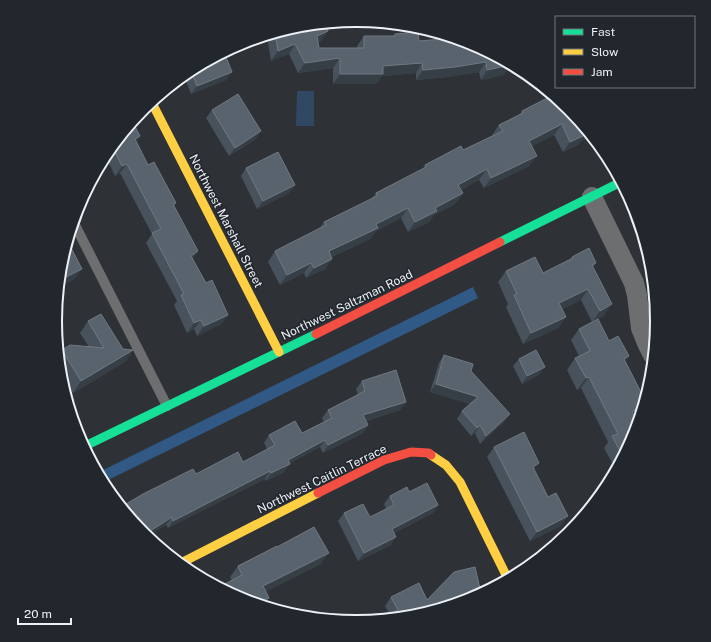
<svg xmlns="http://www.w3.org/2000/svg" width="711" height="642" viewBox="0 0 711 642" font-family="'Public Sans',sans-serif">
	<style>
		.green { fill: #314863 }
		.forest { fill: #315985 }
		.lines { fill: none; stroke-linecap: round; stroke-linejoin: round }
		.lane { stroke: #6d6e70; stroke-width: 10 }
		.street { stroke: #6d6e70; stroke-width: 20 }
		.fast { stroke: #16e098; stroke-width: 9 }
		.slow { stroke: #ffcf43; stroke-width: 9 }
		.jam { stroke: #f24e42; stroke-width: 9 }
		.wall { fill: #47525c }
		.shaded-wall { fill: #363e46 }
		.building { fill: #59636d; stroke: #707982 }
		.labels { text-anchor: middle; stroke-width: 3; stroke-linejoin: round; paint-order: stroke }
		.street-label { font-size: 12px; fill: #edf0f5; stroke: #21272d }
		.rim { fill: none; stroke: #edf0f5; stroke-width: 2 }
	</style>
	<rect width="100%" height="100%" fill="#2e3135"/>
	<path class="green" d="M 297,91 L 314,91 L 314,126 L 296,126 Z"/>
	<path class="forest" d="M 473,287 L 478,298 L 102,483 L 97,473 Z"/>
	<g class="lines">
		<path class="lane" d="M 73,221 L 167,406"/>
		<path class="street" d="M 592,197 L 634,283 L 637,295 L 641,328 L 647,343 L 653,355"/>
		<path class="fast" d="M 500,242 L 621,182
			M 83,447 L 316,334"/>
		<path class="slow" d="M 151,101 L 279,352
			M 431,455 L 446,465 L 460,482 L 508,579
			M 179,564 L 318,493"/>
		<path class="jam" d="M 316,334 L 500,242
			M 318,493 L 384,460 L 411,452 L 429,453 L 431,455"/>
	</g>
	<path class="wall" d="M 328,31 L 321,41 L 318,42 L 319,48 L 357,48 L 357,46 L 364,36 L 393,36 L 395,34 L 419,41 L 455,38 L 504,75 L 481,80 L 479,72 L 448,77 L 416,80 L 416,73 L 382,76 L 376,84 L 333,84 L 333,68 L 298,73 L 289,54 L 271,61 L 268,43 L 275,33 Z
		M 224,52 L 226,80 L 191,94 L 186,81 L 192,73 L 197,70 L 195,67 Z
		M 568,108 L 592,136 L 581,141 L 579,144 L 563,152 L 554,135 L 532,146 L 529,166 L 484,188 L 479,180 L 461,190 L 463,193 L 455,204 L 434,215 L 429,222 L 408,232 L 401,218 L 376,231 L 370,239 L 332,257 L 332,259 L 325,269 L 306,278 L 304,273 L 280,285 L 268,262 L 275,251 L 319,229 L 324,222 L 371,199 L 376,193 L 423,169 L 425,165 L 463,150 L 492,136 L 492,135 L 499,125 L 519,115 L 522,111 Z
		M 212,110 L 256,139 L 229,156 L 206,118 Z
		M 132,121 L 140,136 L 136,142 L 148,165 L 176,203 L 174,206 L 193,260 L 206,283 L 228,315 L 221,324 L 197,336 L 194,329 L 187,333 L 174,305 L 177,301 L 146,243 L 152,234 L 120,173 L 115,176 L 105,155 Z
		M 246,168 L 289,193 L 257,209 L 241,176 Z
		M 572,257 L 596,263 L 593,267 L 604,316 L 592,322 L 581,300 L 562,309 L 566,317 L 558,328 L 523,344 L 506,307 L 508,304 L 498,282 L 506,271 L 543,273 L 570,259 Z
		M 88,321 L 123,349 L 133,350 L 125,362 L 73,393 L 59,371 L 58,356 L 62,350 L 89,347 L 80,333 Z
		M 579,329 L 609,341 L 629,356 L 625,362 L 639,416 L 635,418 L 634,436 L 616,470 L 604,448 L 608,442 L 581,388 L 577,390 L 567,370 L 575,358 L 579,356 L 571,340 Z
		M 444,355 L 471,371 L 504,422 L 480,444 L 475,433 L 471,436 L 457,419 L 462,411 L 470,404 L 430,392 L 439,363 Z
		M 519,359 L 539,375 L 522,384 L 513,366 Z
		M 362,381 L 406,402 L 400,410 L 366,421 L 368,425 L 363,433 L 323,453 L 320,447 L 290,463 L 284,472 L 266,481 L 265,479 L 168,528 L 166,525 L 147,537 L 142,534 L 196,474 L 243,462 L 267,449 L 264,443 L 269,435 L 302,433 L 324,422 L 322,418 L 328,410 L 358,395 L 356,389 Z
		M 494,447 L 534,470 L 548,497 L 561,526 L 530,541 L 487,457 Z
		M 409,492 L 438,505 L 433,513 L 394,533 L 391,545 L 358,561 L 338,521 L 344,513 L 370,517 L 386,509 L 384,504 L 390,496 Z
		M 277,547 L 321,564 L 266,591 L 269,598 L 264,606 L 240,599 L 230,577 L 238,566 Z
		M 391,597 L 427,600 L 390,614 L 385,606 Z"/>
	<path class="shaded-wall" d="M 328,31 L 321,41 L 310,45 L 317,36 Z
		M 295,44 L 289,54 L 271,61 L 278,51 Z
		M 340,58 L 333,68 L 298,73 L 305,63 Z
		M 486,62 L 479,72 L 448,77 L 416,80 L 423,70 Z
		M 422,63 L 416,73 L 382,76 L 376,84 L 333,84 L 340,74 L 383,66 Z
		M 511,65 L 504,75 L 481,80 L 487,70 Z
		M 232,72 L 226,80 L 191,94 L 197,86 Z
		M 562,124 L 554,135 L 522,151 L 529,141 Z
		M 261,131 L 256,139 L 229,156 L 235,148 Z
		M 587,131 L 592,136 L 581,141 L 579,144 L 563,152 L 570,142 Z
		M 140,136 L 134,146 L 135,139 Z
		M 537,156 L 529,166 L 484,188 L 491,178 Z
		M 127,164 L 120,173 L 115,176 L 122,166 Z
		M 487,169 L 479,180 L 451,196 L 458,185 Z
		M 295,185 L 289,193 L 257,209 L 263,201 Z
		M 463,193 L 455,204 L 434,215 L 429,222 L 408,232 L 415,222 L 435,208 Z
		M 408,208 L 401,218 L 376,231 L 370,239 L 321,262 L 329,251 L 376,224 Z
		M 198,251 L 192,261 L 191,256 Z
		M 332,259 L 325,269 L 306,278 L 314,268 Z
		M 311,263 L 304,273 L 280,285 L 287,275 Z
		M 82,269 L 75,279 L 58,287 L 58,281 Z
		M 588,289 L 581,300 L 551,314 L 559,303 Z
		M 612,304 L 604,316 L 592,322 L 600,311 Z
		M 228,315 L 221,324 L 197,336 L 204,326 Z
		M 566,317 L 558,328 L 523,344 L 531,333 Z
		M 201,320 L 194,329 L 187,333 L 194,323 Z
		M 133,350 L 125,362 L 73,393 L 81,381 Z
		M 629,356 L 621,368 L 624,359 Z
		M 545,367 L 539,375 L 522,384 L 527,376 Z
		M 589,377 L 581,388 L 577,390 L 586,378 Z
		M 436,384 L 478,397 L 473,405 L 430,392 Z
		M 406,402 L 400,410 L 358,423 L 363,415 Z
		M 642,407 L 640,414 L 639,416 L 624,424 L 632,412 Z
		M 510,414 L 504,422 L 480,444 L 486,436 Z
		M 368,425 L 363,433 L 323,453 L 328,445 Z
		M 480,425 L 475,433 L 471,436 L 477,428 Z
		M 325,440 L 320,447 L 282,467 L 288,460 Z
		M 539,463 L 532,473 L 533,467 Z
		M 290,464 L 284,472 L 266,481 L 271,473 Z
		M 270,471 L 265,479 L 168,528 L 173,521 Z
		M 438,505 L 433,513 L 387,537 L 392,529 Z
		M 568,516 L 561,526 L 530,541 L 537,532 Z
		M 172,517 L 166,525 L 147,537 L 144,535 Z
		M 396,537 L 391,545 L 358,561 L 364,553 Z
		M 329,553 L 321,564 L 256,597 L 263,586 Z
		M 481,593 L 470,599 L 463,601 L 466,597 Z
		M 269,598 L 264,606 L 257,604 Z"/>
	<path class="building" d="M 327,26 L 328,31 L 317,36 L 319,48 L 364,48 L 364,36 L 395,36 L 395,34 L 418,32 L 419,41 L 455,38 L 471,43 L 511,64 L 511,65 L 487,70 L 486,62 L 455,67 L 423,70 L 422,63 L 383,66 L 383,74 L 340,74 L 340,58 L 305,63 L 295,44 L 278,51 L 275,33 Z
		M 224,52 L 232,72 L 197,86 L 192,73 L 204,67 L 203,63 Z
		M 238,94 L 261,131 L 235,148 L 212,110 Z
		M 553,95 L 568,108 L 587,131 L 586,132 L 587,134 L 570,142 L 562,124 L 529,141 L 537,156 L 491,178 L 487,169 L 458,185 L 463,193 L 435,208 L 437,211 L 415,222 L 408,208 L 376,224 L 378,228 L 329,251 L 332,259 L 314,268 L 311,263 L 287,275 L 275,251 L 326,225 L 324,222 L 377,196 L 376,193 L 426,167 L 425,165 L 461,146 L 463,150 L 503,131 L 499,125 L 523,113 L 522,111 Z
		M 132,121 L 140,136 L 135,139 L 148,165 L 154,162 L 176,203 L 173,204 L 198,251 L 191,256 L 206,283 L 212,280 L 228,315 L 204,326 L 201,320 L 194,323 L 181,295 L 184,294 L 152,233 L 161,229 L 127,164 L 122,166 L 112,146 Z
		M 278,152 L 295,185 L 263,201 L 246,168 Z
		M 67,240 L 82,269 L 58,281 L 60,262 Z
		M 589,248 L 596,263 L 592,265 L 612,304 L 600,311 L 588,289 L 559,303 L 566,317 L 531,333 L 514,295 L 517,294 L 506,271 L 535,257 L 543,273 L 573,258 L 572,257 Z
		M 101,314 L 123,349 L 133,350 L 81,381 L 62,350 L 70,345 L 104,348 L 88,321 Z
		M 598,319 L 609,341 L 618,336 L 629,356 L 624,359 L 645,400 L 642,407 L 632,412 L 638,423 L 634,436 L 623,457 L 612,436 L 618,434 L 589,377 L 586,378 L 575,358 L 590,351 L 579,329 Z
		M 536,350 L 545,367 L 527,376 L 519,359 Z
		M 444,355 L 473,364 L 471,371 L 510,414 L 486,436 L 480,425 L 477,428 L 462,411 L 478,397 L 436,384 Z
		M 396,370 L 406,402 L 363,415 L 368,425 L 328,445 L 325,440 L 288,460 L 290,464 L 271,473 L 270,471 L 173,521 L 172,517 L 144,535 L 121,507 L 143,494 L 193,469 L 196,474 L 238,452 L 243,462 L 275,445 L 269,435 L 295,421 L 302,433 L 332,418 L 328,410 L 365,391 L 362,381 Z
		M 524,432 L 539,463 L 533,467 L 548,497 L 556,493 L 568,516 L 537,532 L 494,447 Z
		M 427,483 L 438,505 L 392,529 L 396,537 L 364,553 L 344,513 L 363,504 L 370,517 L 394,505 L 390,496 L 407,487 L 409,492 Z
		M 314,527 L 329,553 L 263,586 L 269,598 L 257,604 L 240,599 L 219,587 L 242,575 L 238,566 L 277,546 L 277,547 Z
		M 475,567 L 481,593 L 466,597 L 467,600 L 414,616 L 379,620 L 398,610 L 391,597 L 419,583 L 427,600 L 454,572 Z
		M 211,576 L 216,586 L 204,580 Z"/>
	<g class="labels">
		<g class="street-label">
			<text transform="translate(226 221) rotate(63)" y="4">Northwest Marshall Street</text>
			<text transform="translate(347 305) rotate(-26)" y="4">Northwest Saltzman Road</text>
			<text transform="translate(322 479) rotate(-26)" y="4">Northwest Caitlin Terrace</text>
		</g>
	</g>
	<path d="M0 0H711V642H0ZM62 321a294 294 0 1 1 588 0a294 294 0 1 1-588 0Z" fill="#21272d" fill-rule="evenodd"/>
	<path class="rim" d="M62 321a294 294 0 1 1 588 0a294 294 0 1 1-588 0Z"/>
	<rect x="555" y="16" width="140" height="72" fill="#21272d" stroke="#73777d"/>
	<rect x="563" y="29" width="20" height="6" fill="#16e098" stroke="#73777d"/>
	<text x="591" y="36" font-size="12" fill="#edf0f5">Fast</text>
	<rect x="563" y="49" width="20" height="6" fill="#ffcf43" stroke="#73777d"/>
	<text x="591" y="56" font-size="12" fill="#edf0f5">Slow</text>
	<rect x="563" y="69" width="20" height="6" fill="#f24e42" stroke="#73777d"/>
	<text x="591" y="76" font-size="12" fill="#edf0f5">Jam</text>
	<path d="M18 618v6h53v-6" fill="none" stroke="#edf0f5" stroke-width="2"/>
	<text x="24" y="618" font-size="12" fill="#edf0f5" stroke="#21272d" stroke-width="3" paint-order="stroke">20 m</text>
</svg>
